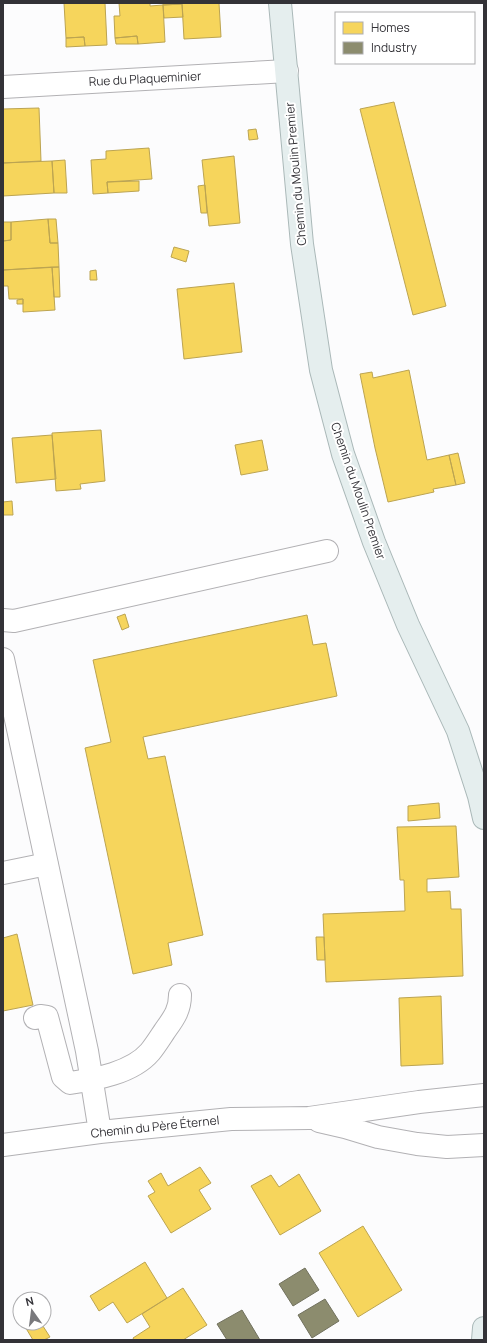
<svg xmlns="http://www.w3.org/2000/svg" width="487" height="1343" viewBox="0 0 487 1343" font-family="Manrope,sans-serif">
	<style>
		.homes { fill: #f6d55c; stroke: #bca451 }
		.industry { fill: #8c8c6e; stroke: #71715e }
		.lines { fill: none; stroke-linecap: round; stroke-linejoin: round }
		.minor-casing { stroke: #b2b1b4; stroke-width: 24 }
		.major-casing { stroke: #aab8b8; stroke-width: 24 }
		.minor { stroke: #fff; stroke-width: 22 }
		.major { stroke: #e5eeee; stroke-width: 22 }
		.labels { text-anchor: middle; stroke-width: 4; stroke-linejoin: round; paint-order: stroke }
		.street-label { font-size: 12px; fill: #333237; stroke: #fff }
	</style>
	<rect width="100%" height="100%" fill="#fcfcfd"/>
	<path class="homes" d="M 64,3 L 105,3 L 107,45 L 85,46 L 84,37 L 66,38 Z
		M 119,3 L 150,3 L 150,6 L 163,5 L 165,42 L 138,44 L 137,36 L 115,38 L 114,16 L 120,16 Z
		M 163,3 L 219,3 L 221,37 L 184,39 L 182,4 L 163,5 Z
		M 182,4 L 183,17 L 164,18 L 163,5 Z
		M 137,36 L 138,44 L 116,44 L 115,38 Z
		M 84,37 L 85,46 L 66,47 L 66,38 Z
		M 394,102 L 446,306 L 413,315 L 360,109 Z
		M 39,108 L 41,161 L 3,163 L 3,109 Z
		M 256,129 L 258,139 L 249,140 L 248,130 Z
		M 149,148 L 152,179 L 107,182 L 108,193 L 93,194 L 91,160 L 106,159 L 106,151 Z
		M 234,156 L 240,223 L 209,226 L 202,160 Z
		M 65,160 L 67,193 L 54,193 L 52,161 Z
		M 52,161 L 54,193 L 3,196 L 3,163 Z
		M 139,181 L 139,191 L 108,193 L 107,182 Z
		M 205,185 L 207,213 L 201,213 L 198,186 Z
		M 48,219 L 50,243 L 58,243 L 59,267 L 3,270 L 3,241 L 11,240 L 11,222 Z
		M 48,219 L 56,219 L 58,243 L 50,243 Z
		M 3,222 L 11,222 L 11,240 L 3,241 Z
		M 174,247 L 189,251 L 186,262 L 171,257 Z
		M 52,267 L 55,310 L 23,312 L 23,299 L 9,299 L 8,286 L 3,286 L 3,270 Z
		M 52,267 L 59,267 L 60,297 L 54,297 Z
		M 96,270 L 97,280 L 90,280 L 90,271 Z
		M 234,283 L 242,352 L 184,359 L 177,289 Z
		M 23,299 L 23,304 L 17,304 L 17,300 Z
		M 409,370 L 427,460 L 449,455 L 456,485 L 433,489 L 434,492 L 388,502 L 375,448 L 360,374 L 372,372 L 373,378 Z
		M 101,430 L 105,481 L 80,484 L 81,489 L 56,491 L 52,433 Z
		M 52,435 L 56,479 L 16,483 L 12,438 Z
		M 262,440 L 268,470 L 241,475 L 235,445 Z
		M 458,453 L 465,483 L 456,485 L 449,455 Z
		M 12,501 L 13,515 L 3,515 L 3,502 Z
		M 125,614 L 129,627 L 122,630 L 117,617 Z
		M 307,615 L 313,645 L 326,643 L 337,696 L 143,737 L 148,759 L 165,756 L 203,935 L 168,943 L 172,965 L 133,974 L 85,748 L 111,742 L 93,660 Z
		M 439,803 L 440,818 L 408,821 L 408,806 Z
		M 456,826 L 459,877 L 427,879 L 427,892 L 450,891 L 451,909 L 461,909 L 463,976 L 326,982 L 323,914 L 405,911 L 404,880 L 400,880 L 397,827 Z
		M 17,934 L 33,1005 L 3,1011 L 3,938 Z
		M 316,937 L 324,937 L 325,960 L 317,960 Z
		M 441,996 L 443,1064 L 401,1066 L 399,998 Z
		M 200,1167 L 211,1183 L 199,1190 L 211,1209 L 171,1233 L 148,1196 L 155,1192 L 148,1181 L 161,1173 L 168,1186 Z
		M 299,1174 L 321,1211 L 280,1235 L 251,1186 L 271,1175 L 279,1187 Z
		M 363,1226 L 402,1290 L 358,1317 L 319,1253 Z
		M 145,1262 L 167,1298 L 127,1323 L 113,1302 L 99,1311 L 90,1296 Z
		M 183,1288 L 207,1325 L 183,1340 L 134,1340 L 133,1338 L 150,1327 L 142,1314 Z
		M 27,1323 L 41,1323 L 50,1337 L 44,1340 L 33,1340 L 24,1325 Z"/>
	<path class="industry" d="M 305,1268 L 319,1290 L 293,1306 L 279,1284 Z
		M 325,1299 L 339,1321 L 312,1338 L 298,1315 Z
		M 242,1310 L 260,1340 L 227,1340 L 217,1324 Z"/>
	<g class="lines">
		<g class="minor-casing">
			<path id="minor" d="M 3,87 L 287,71
				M 3,620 L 14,621 L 327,551
				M 3,659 L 87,1051 L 100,1132
				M 3,873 L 47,864
				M 35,1018 L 40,1016 L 47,1017 L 63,1077 L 70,1083 C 96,1079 132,1073 150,1052 C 155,1046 160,1038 164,1032 C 173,1019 180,1011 180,995
				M 319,1121 L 345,1127 L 378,1137 L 417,1144 L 447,1147 L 484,1145
				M 3,1145 L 100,1132 L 231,1119 L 309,1118 L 419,1102 L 484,1095"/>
		</g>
		<g class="major-casing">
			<path id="major" d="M 280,3 L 302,244 L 321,370 L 343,454 L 374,542 L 408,625 L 458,731 L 479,796 L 484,818
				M 483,1340 L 484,1328"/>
		</g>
		<use href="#minor" class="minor"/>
		<use href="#major" class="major"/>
	</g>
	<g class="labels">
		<g class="street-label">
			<text transform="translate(145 79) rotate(-3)" y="4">Rue du Plaqueminier</text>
			<text transform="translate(296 174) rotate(-95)" y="4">Chemin du Moulin Premier</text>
			<text transform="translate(358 491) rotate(71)" y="4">Chemin du Moulin Premier</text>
			<text transform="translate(155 1127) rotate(-6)" y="4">Chemin du Père Éternel</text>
		</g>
	</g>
	<rect width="487" height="1343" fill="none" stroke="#333237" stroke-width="8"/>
	<rect x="335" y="12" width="140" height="52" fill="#ffffff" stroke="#adadaf"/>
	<rect x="343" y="22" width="20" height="12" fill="#f6d55c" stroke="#adadaf"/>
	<text x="371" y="32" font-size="12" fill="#333237">Homes</text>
	<rect x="343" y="42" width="20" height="12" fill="#8c8c6e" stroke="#adadaf"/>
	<text x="371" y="52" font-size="12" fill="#333237">Industry</text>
	<g transform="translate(32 1311) rotate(346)"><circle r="19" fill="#ffffff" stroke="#adadaf"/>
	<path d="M0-3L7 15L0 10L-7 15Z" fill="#79797c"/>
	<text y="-6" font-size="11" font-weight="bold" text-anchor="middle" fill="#333237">N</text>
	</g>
</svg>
